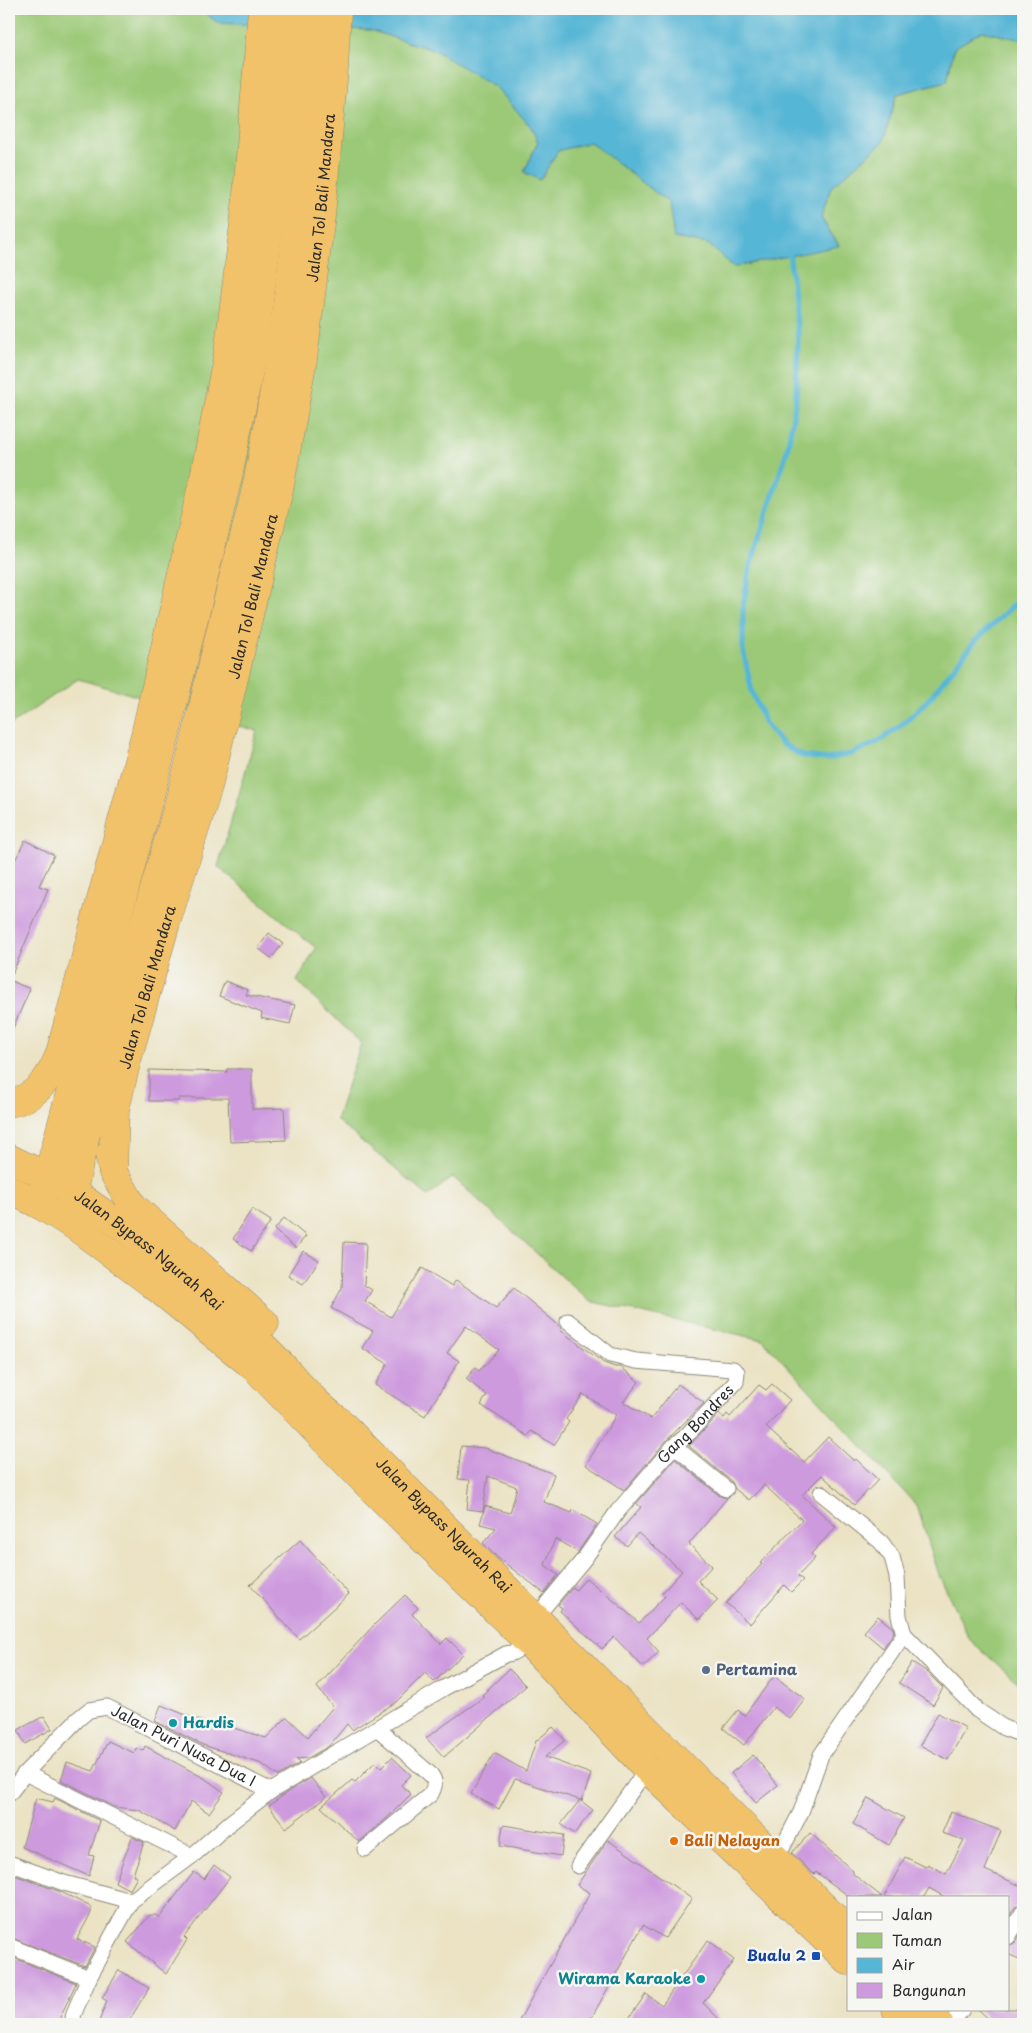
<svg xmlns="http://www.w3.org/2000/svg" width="1032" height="2033" viewBox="0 0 1032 2033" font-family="'Playpen Sans',sans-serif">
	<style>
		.green { fill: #9bc977; stroke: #637a51 }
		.water { fill: #56b6d5; stroke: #407080 }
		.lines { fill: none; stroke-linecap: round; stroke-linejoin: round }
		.stream { stroke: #56b6d5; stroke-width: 5.5 }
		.building { fill: #cd9ade }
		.street-casing { stroke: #8b8778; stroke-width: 17 }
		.highway-casing { stroke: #8b8778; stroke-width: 29 }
		.street { stroke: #fff; stroke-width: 15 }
		.highway { stroke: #f2c26a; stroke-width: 28 }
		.service-dot { fill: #5c6f8a; stroke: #f6f6f2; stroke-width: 2 }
		.culture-dot { fill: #0f9aa8; stroke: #f6f6f2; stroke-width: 2 }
		.food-dot { fill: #e8710a; stroke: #f6f6f2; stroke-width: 2 }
		.transit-dot { fill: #1a4fb4; stroke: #f6f6f2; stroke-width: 2 }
		.labels { text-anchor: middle; stroke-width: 5; stroke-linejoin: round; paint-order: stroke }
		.street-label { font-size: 15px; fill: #2b2b2b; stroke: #f6f6f2 }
		.service-label { font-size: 15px; font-weight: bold; fill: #4e5e75; stroke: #f6f6f2; text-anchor: start }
		.culture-label { font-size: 15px; font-weight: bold; fill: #0d838f; stroke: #f6f6f2; text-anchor: start }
		.food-label { font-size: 15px; font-weight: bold; fill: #c56008; stroke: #f6f6f2; text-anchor: start }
		.transit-label { font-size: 15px; font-weight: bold; fill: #164399; stroke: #f6f6f2; text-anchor: end }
	</style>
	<rect width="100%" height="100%" fill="#f6f6f2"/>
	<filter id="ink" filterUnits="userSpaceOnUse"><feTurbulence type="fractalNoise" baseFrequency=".02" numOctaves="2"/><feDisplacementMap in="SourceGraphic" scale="10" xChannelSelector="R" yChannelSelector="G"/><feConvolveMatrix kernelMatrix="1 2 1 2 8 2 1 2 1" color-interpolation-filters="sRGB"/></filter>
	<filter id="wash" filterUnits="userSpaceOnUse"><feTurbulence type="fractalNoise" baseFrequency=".0096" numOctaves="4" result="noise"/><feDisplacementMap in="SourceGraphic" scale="20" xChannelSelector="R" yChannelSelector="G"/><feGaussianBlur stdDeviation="1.12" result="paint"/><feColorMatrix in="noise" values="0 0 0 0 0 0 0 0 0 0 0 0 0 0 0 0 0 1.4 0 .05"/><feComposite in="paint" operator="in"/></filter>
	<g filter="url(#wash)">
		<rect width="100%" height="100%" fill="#ebe3c4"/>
		<path class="green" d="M 9,9 L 200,9 L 218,23 L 370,30 L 436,51 L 497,88 L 531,127 L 538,142 L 524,172 L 540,180 L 558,150 L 590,142 L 670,203 L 674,238 L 708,244 L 735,267 L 839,245 L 821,218 L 831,187 L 883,142 L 897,94 L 947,81 L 954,48 L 982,31 L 1023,40 L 1023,1687 L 970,1640 L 939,1575 L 917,1506 L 763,1340 L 589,1301 L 453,1177 L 428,1196 L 336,1120 L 361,1043 L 297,981 L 316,948 L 218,867 L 257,731 L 78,679 L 9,726 Z"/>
		<path class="water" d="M 200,9 L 1023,9 L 1023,40 L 982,31 L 954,48 L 947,81 L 897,94 L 883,142 L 831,187 L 821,218 L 839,246 L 734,267 L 708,244 L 674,238 L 669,203 L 590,142 L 558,151 L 540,180 L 524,172 L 538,142 L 531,127 L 497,88 L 436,51 L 370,30 L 218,23 Z"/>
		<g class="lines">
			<path class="stream" d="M 789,250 L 798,335 L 796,399 L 787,451 L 750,567 L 743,606 L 743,650 L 752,692 L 765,723 L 782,744 L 803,756 L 826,759 L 851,754 L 878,742 L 904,723 L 929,699 L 976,640 L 1023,596"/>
		</g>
		<g id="blocks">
			<path class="building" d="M 25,840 L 54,855 L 39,886 L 48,889 L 10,979 L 9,873 Z
				M 269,933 L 283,944 L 271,958 L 258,948 Z
				M 9,980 L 30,989 L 9,1037 Z
				M 225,981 L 248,990 L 246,995 L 295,1005 L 290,1024 L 261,1018 L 262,1013 L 219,996 Z
				M 227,1069 L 252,1069 L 252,1109 L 284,1108 L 286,1140 L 230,1142 L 228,1098 L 179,1098 L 179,1101 L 149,1101 L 149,1070 L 227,1072 Z
				M 252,1209 L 271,1221 L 251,1251 L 233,1239 Z
				M 284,1218 L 306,1236 L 296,1248 L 274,1230 Z
				M 344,1242 L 366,1243 L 364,1285 L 372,1290 L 365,1301 L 391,1317 L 422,1268 L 452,1286 L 456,1280 L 496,1308 L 514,1288 L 562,1328 L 560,1330 L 604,1363 L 615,1367 L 621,1367 L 639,1382 L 623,1402 L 651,1419 L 678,1384 L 704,1403 L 667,1440 L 624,1490 L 586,1465 L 616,1415 L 583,1394 L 566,1419 L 569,1422 L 554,1445 L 532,1431 L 528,1436 L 481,1405 L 487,1395 L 466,1379 L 475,1368 L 479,1371 L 499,1350 L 466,1326 L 447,1353 L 459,1361 L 425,1416 L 375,1385 L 388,1364 L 362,1348 L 373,1331 L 331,1308 L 342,1288 Z
				M 303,1251 L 319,1260 L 303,1284 L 288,1275 Z
				M 772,1384 L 790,1400 L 766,1427 L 804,1462 L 828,1437 L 854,1461 L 856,1459 L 878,1480 L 854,1505 L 822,1475 L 802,1495 L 836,1527 L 811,1554 L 815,1558 L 798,1576 L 803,1580 L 791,1592 L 784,1585 L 750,1624 L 726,1603 L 762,1564 L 760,1563 L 802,1520 L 764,1485 L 749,1500 L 735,1489 L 732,1482 L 689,1446 L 719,1414 L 724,1418 L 727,1414 L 730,1417 L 759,1385 L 766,1390 Z
				M 461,1446 L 485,1448 L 554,1474 L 544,1502 L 572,1513 L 573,1510 L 597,1524 L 578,1552 L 555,1539 L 545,1565 L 558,1575 L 544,1593 L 498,1558 L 483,1543 L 496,1528 L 480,1524 L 485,1506 L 510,1513 L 517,1487 L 488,1476 L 483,1511 L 467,1509 L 470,1480 L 458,1479 Z
				M 675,1459 L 720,1496 L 727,1498 L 689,1544 L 712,1566 L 698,1581 L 718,1600 L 699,1620 L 681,1602 L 647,1638 L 659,1652 L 643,1667 L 614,1637 L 602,1649 L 560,1611 L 562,1608 L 558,1605 L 573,1587 L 576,1590 L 586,1578 L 619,1605 L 639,1623 L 665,1596 L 662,1593 L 682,1571 L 638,1533 L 627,1546 L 615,1537 L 641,1507 L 636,1504 Z
				M 300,1540 L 349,1594 L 299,1639 L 250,1585 Z
				M 405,1595 L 418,1608 L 412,1614 L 441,1644 L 447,1638 L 463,1654 L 434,1682 L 425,1673 L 396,1702 L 352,1730 L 347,1724 L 329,1746 L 308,1758 L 296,1759 L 300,1763 L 278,1776 L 262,1764 L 203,1745 L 155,1721 L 161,1705 L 216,1727 L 217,1723 L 266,1738 L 287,1717 L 308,1737 L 333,1707 L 317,1687 L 375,1624 Z
				M 878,1616 L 893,1628 L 894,1632 L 883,1648 L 864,1632 Z
				M 912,1662 L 926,1671 L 943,1688 L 933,1705 L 899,1683 Z
				M 509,1669 L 526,1686 L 444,1757 L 426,1738 L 484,1697 L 482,1695 Z
				M 774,1676 L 805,1699 L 790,1719 L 774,1707 L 744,1745 L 723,1728 L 738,1710 L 744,1716 Z
				M 938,1713 L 966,1728 L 948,1760 L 920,1745 Z
				M 44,1716 L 52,1729 L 25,1744 L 18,1730 Z
				M 553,1727 L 565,1740 L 545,1757 L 591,1774 L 582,1801 L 580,1800 L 593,1810 L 574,1834 L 561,1824 L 580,1800 L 515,1779 L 499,1809 L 471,1794 L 494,1753 L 526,1771 L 536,1741 Z
				M 108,1741 L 134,1753 L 136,1748 L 143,1751 L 145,1746 L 204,1778 L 224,1792 L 209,1813 L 191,1801 L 175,1831 L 139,1810 L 115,1807 L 61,1780 L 67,1762 L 93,1771 Z
				M 753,1755 L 778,1785 L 756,1803 L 731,1773 Z
				M 392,1757 L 411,1775 L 401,1785 L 411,1794 L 386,1819 L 359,1842 L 321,1807 L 352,1780 L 355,1782 L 375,1762 L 381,1768 Z
				M 311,1778 L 326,1797 L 286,1828 L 269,1806 L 289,1791 Z
				M 36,1798 L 53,1802 L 55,1798 L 100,1821 L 89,1855 L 94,1856 L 89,1876 L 22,1847 Z
				M 868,1798 L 904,1818 L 889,1845 L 853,1824 Z
				M 951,1812 L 1001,1831 L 985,1870 L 1023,1887 L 1023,1903 L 1015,1907 L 1008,1918 L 1008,1897 L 945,1897 L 929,1888 L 924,1897 L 884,1897 L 905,1857 L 926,1867 L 928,1864 L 946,1874 L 964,1840 L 942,1833 Z
				M 503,1825 L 564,1835 L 561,1856 L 500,1846 Z
				M 810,1833 L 853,1871 L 853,1874 L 882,1897 L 850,1897 L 816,1872 L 814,1874 L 811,1872 L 792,1853 Z
				M 132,1837 L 144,1842 L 133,1875 L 137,1877 L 130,1890 L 115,1882 Z
				M 608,1840 L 692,1899 L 665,1938 L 643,1925 L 588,2024 L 517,2024 L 590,1893 L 577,1885 Z
				M 214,1865 L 230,1877 L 184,1937 L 187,1940 L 166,1974 L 127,1942 L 150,1915 L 156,1915 L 159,1918 L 194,1872 L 204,1879 Z
				M 9,1873 L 61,1892 L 91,1907 L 91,1913 L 77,1939 L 95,1947 L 85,1966 L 9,1937 Z
				M 1023,1930 L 1023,1961 L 1008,1954 L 1008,1946 L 1016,1942 Z
				M 708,1940 L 734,1960 L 703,2003 L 724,2024 L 625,2024 L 646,1994 L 662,2005 Z
				M 9,1956 L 76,1983 L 57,2024 L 9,2024 Z
				M 119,1970 L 149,1988 L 127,2024 L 98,2024 L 107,2001 L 102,1998 Z
				M 978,2009 L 1017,2009 L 1023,2015 L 1023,2024 L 994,2024 Z"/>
		</g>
	</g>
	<g filter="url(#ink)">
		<use href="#blocks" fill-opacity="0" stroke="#8b8778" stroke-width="1"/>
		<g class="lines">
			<g class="street-casing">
				<g id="street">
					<path d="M 674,1446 L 726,1489"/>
					<path d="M 821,1493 L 881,1542 L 892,1557 L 897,1576 L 899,1616 L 904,1634 L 977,1710 L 1004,1728 L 1023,1735"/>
					<path id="s1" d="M 535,1618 L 584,1559 L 618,1511 L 674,1446 L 684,1438 L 736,1382 L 737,1372 L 733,1369 L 636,1361 L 610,1355 L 568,1321"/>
					<path d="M 25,1773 L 192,1856"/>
					<path id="s2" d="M 9,1794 L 25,1773 L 78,1719 L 89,1710 L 107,1707 L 271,1791"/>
					<path d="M 365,1849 L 431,1794 C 435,1786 436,1782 431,1775 L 377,1728"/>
					<path d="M 777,1858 L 801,1812 L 821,1755 L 904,1634"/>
					<path d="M 9,1863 L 64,1883 L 131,1901"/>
					<path d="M 578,1866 L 647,1769"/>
					<path d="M 1008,1937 L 1023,1912"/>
					<path d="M 9,1946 L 89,1978"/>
					<path d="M 72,2024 L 74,2013 L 89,1978 L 131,1901 L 192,1856 L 231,1822 L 271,1791 L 444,1688 L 506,1654 L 512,1653 L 529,1643"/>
					<path d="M 951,2024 L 962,2009"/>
				</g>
			</g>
			<g class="highway-casing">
				<g id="highway">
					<path d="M 9,1103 C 36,1099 51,1077 60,1053 L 145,735 L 205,473 L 229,346 L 246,208 L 262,9"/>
					<path d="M 109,1154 L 113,1172 L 133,1206 L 265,1323"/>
					<path id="s3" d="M 9,1158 C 22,1165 37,1171 50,1178 C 124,1222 196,1285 260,1343 C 288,1368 307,1398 338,1420 L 848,1931"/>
					<path id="s4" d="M 113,1172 L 115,1110 L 126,1064 L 166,923 L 208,787 L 280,485 L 303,359 L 321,215 L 334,69 L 337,9"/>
					<path d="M 9,1189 L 40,1205 L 76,1227 L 152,1284 L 255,1368 L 370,1487 L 529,1643 L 647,1769 L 848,1961"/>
					<path d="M 40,1205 L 162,750 L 228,477 L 253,350 L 271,210 L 284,64 L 287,9"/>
					<path d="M 67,1221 C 97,1064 151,912 191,757 C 204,705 215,652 228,600 C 237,559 250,519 258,479 C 289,324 306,167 313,9"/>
					<path d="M 896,2009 L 911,2024"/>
					<path d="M 924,2009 L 939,2024"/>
				</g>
			</g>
			<use href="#street" class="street"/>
			<use href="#highway" class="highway"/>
		</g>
	</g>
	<circle class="service-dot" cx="706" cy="1670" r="5"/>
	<g class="culture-dot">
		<circle cx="173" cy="1723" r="5"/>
		<circle cx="701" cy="1979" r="5"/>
	</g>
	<circle class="food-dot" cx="674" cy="1841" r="5"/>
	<rect class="transit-dot" x="811" y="1951" width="10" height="10" rx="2.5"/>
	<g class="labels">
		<g class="street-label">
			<text dy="5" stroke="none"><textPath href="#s4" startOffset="999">Jalan Tol Bali Mandara</textPath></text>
			<text dy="5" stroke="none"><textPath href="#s4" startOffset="594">Jalan Tol Bali Mandara</textPath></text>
			<text dy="5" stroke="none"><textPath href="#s4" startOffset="189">Jalan Tol Bali Mandara</textPath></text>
			<text dy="5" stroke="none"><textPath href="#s3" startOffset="168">Jalan Bypass Ngurah Rai</textPath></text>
			<text dy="5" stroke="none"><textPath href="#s1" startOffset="252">Gang Bondres</textPath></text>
			<text dy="5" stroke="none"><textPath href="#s3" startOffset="572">Jalan Bypass Ngurah Rai</textPath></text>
			<text dy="5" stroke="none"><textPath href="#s2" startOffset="220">Jalan Puri Nusa Dua I</textPath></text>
		</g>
		<g class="service-label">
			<text x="716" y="1675">Pertamina</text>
		</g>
		<g class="culture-label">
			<text x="183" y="1728">Hardis</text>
			<text x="691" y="1984" text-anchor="end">Wirama Karaoke</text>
		</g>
		<g class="food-label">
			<text x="684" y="1846">Bali Nelayan</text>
		</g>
		<g class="transit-label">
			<text x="806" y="1961">Bualu 2</text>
		</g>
	</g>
	<rect width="1032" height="2033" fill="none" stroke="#f6f6f2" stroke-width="30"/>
	<rect x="847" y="1896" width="162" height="115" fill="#f6f6f2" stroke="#a5a5a2"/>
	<rect x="857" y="1912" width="25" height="8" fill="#ffffff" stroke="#a5a5a2"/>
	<text x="892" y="1920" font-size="15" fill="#2b2b2b">Jalan</text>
	<rect x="857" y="1933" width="25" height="15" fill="#9bc977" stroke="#a5a5a2"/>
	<text x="892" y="1946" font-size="15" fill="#2b2b2b">Taman</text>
	<rect x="857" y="1958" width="25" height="15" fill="#56b6d5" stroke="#a5a5a2"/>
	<text x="892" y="1970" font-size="15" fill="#2b2b2b">Air</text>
	<rect x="857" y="1983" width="25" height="15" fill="#cd9ade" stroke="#a5a5a2"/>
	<text x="892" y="1996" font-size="15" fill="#2b2b2b">Bangunan</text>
</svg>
